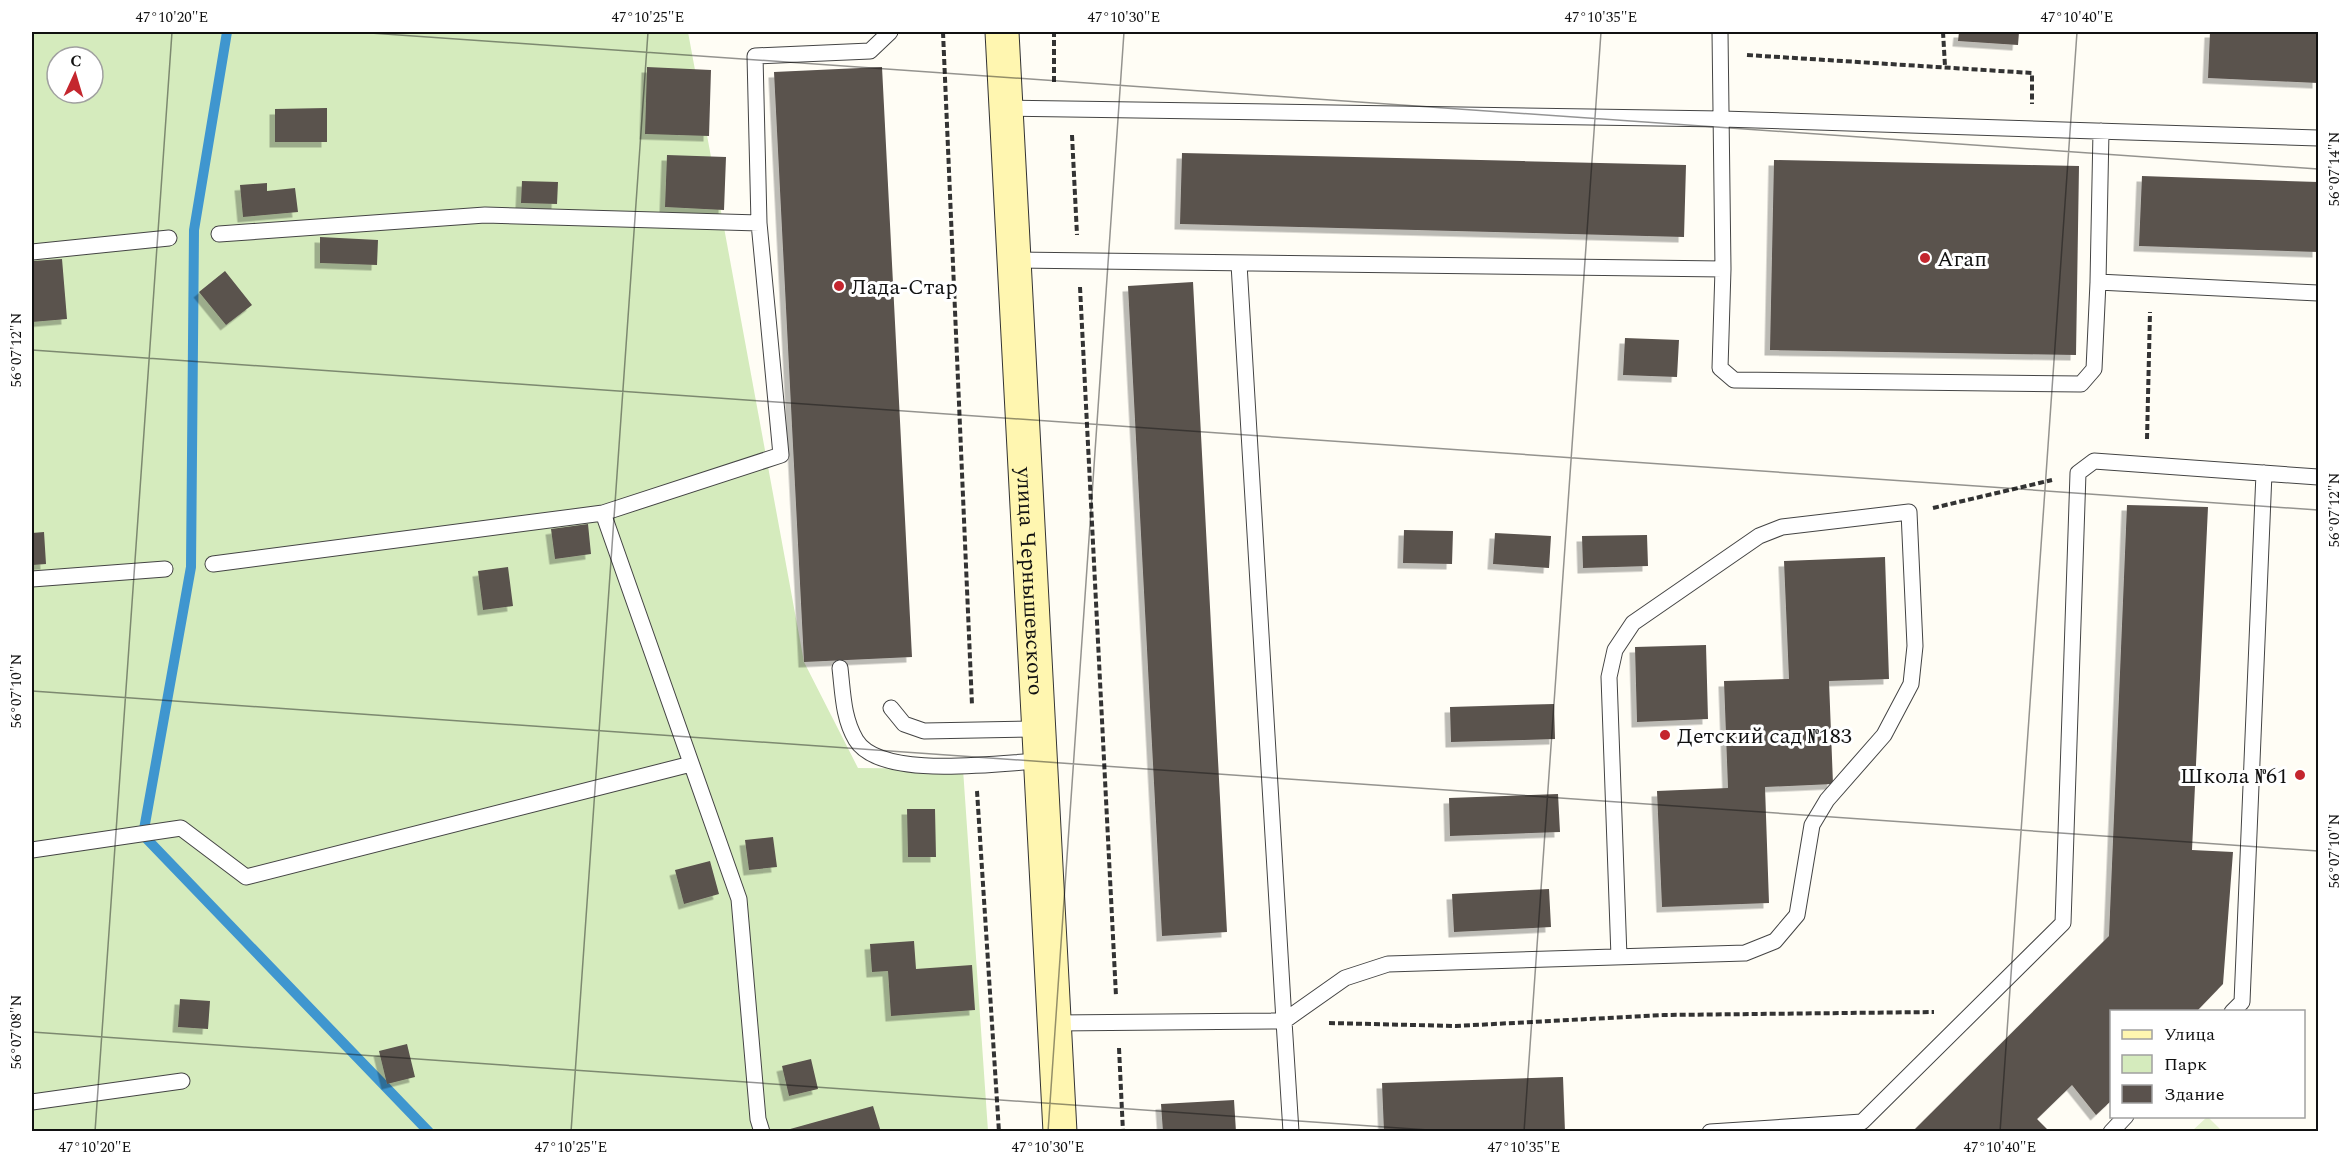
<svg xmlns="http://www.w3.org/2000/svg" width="2350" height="1163" viewBox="0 0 2350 1163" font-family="Spectral,serif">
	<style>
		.green { fill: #d5ebbd; fill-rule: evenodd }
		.pitch { fill: #e6f2cf }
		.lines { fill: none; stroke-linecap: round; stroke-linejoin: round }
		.stream { stroke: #3f96cf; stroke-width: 10 }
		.building { fill: #5a524d; filter: url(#shadow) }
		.lane-casing { stroke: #444; stroke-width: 17 }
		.secondary-casing { stroke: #333; stroke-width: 35 }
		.path { stroke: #333; stroke-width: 4; stroke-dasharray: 6 3; stroke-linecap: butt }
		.lane { stroke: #fff; stroke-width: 15 }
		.secondary { stroke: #fff6b0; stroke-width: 33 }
		.ticks { fill: none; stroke: #111; stroke-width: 1.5; stroke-opacity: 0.45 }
		.poi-dot { fill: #c4262e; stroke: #fff; stroke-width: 2 }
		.labels { text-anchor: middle; stroke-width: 6; stroke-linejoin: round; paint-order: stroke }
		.poi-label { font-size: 22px; fill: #111; stroke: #fff; text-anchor: start }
		.street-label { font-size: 22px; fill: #111; stroke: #fff }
		.neatline { fill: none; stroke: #111; stroke-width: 2 }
		.ticks-label { font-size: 15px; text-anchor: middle; fill: #111 }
	</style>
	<defs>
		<filter id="shadow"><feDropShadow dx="-5.5" dy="5.5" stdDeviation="0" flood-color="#0004"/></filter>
	</defs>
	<rect width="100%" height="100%" fill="#fffdf5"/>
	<path class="green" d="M 32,32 L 688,32 L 804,662 L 858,768 L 963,769 L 988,1131 L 32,1131 ZM 57,57 L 93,57 L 93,93 L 57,93 Z"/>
	<path class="pitch" d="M 2207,1116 L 2222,1131 L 2192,1131 L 2207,1117 Z"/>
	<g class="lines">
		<path class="stream" d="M 227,32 L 194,230 L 191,567 L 143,835 L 429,1132"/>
	</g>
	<path class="building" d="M 1959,32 L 2019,32 L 2018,45 L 1958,41 Z
		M 2210,32 L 2318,32 L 2318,83 L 2208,78 Z
		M 647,67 L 711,70 L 709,136 L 645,134 Z
		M 882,67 L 912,657 L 804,662 L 774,72 Z
		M 327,108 L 327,142 L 275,142 L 275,109 Z
		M 1182,153 L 1686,165 L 1684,237 L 1180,224 Z
		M 667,155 L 726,157 L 724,210 L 665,207 Z
		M 1774,160 L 2079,166 L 2076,355 L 1770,350 Z
		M 2142,176 L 2318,182 L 2318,252 L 2139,246 Z
		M 522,181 L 558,182 L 557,204 L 521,203 Z
		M 267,183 L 267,191 L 295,188 L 298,212 L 243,217 L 240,185 Z
		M 320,237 L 378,240 L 377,265 L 320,263 Z
		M 62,259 L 67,319 L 32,322 L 32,261 Z
		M 225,271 L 252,305 L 226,325 L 199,292 Z
		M 1193,282 L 1227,932 L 1162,936 L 1128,286 Z
		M 1625,338 L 1679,340 L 1677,377 L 1623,375 Z
		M 2127,505 L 2208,507 L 2192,850 L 2233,852 L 2223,984 L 2196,1012 L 2112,1012 L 2112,1100 L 2096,1115 L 2072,1085 L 2037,1119 L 2050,1132 L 1912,1132 L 2109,936 Z
		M 588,524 L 591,554 L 555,559 L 551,529 Z
		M 1404,530 L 1453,531 L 1452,564 L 1403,563 Z
		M 44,532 L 46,564 L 32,565 L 32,533 Z
		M 1495,533 L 1551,536 L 1549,568 L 1493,564 Z
		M 1647,535 L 1648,566 L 1583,568 L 1582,536 Z
		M 1885,557 L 1889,679 L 1829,681 L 1833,784 L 1765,787 L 1769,903 L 1662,907 L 1657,791 L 1728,788 L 1724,681 L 1789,679 L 1784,561 Z
		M 508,567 L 513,606 L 483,610 L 478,571 Z
		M 1706,645 L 1708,719 L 1637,722 L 1635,647 Z
		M 1554,704 L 1555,739 L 1451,742 L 1450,707 Z
		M 1558,794 L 1560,832 L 1450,836 L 1449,798 Z
		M 907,809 L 935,809 L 936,857 L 908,857 Z
		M 773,837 L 777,867 L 749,870 L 745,840 Z
		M 710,861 L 719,894 L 684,904 L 675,870 Z
		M 1549,889 L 1551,927 L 1454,932 L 1452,894 Z
		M 914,941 L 916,969 L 972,965 L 975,1010 L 891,1016 L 888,971 L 872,972 L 870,944 Z
		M 180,999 L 210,1001 L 208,1029 L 178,1027 Z
		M 407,1044 L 415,1077 L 387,1084 L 379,1051 Z
		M 811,1059 L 818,1089 L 789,1096 L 782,1066 Z
		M 1563,1077 L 1565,1132 L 1384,1132 L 1382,1083 Z
		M 1234,1100 L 1236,1132 L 1163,1132 L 1161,1104 Z
		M 873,1106 L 881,1132 L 783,1132 L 783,1131 Z"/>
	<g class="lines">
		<g class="lane-casing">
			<path id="lane" d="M 1005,108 L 1722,119 L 2318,138
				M 2101,131 L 2098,282 L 2318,293
				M 219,234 L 485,215 L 759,223
				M 32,252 L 169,238
				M 1013,260 L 1723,269 L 1720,32
				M 1239,264 L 1284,1021
				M 1723,269 L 1720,368 L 1734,380 L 2081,384 L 2094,369 L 2098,282
				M 603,513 L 739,899 L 758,1119 L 762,1132
				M 213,564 L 603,513 L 781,455 L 759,223 L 755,56 L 870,51 L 890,32
				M 32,579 L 165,569
				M 840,668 C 843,694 843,718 856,740 C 880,780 997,763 1039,761
				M 891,708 L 904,724 L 924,731 L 1037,729
				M 32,850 L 181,828 L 246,877 L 691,764
				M 2232,1012 L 2242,1002 L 2264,473
				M 1284,1021 L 1345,978 L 1388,964 L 1745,953 L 1775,941 L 1797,915 L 1812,825 L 1827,800 L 1884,735 L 1911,684 L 1915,646 L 1909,512 L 1782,527 L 1759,536 L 1633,623 L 1615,650 L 1609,677 L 1619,957
				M 1056,1023 L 1284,1021 L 1291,1132
				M 32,1102 L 182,1081
				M 1710,1132 L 1862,1122 L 2063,923 L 2078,473 L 2094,461 L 2318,477
				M 2111,1132 L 2126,1116"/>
		</g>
		<g class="secondary-casing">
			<g id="secondary">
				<path id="s1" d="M 1002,32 L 1060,1132"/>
			</g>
		</g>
		<path class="path" d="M 943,32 L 972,705
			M 1943,32 L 1945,66
			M 1747,55 L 2032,73 L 2032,104
			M 1054,82 L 1054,32
			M 1072,135 L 1077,235
			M 1080,287 L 1116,996
			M 2147,439 L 2150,312
			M 1933,508 L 2052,480
			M 977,791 L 999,1132
			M 1329,1023 L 1456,1026 L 1664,1015 L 1934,1012
			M 1119,1048 L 1123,1132"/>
		<use href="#lane" class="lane"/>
		<use href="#secondary" class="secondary"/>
	</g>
	<path class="ticks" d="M 356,32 L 2318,169M 32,350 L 2318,510M 32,691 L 2318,851M 32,1032 L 1457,1132M 95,1132 L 172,32M 571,1132 L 648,32M 1048,1132 L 1124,32M 1524,1132 L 1601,32M 2000,1132 L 2077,32"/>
	<g class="poi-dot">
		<circle cx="1925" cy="258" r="6"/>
		<circle cx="839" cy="286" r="6"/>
		<circle cx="1665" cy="735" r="6"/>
		<circle cx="2300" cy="775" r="6"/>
	</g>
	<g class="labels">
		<g class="poi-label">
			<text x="1937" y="266">Агап</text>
			<text x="851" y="294">Лада-Стар</text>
			<text x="1677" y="743">Детский сад №183</text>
			<text x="2288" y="783" text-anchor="end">Школа №61</text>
		</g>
		<g class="street-label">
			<text dy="8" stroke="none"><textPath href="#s1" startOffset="550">улица Чернышевского</textPath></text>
		</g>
	</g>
	<rect width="2350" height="1163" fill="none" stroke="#ffffff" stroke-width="66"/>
	<rect x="2110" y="1010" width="195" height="108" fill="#ffffff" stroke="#a0a0a0" stroke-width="1.5"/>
	<rect x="2122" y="1030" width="30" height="9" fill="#fff6b0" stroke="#a0a0a0" stroke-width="1.5"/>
	<text x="2164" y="1040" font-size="18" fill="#111111">Улица</text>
	<rect x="2122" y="1055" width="30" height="18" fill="#d5ebbd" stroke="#a0a0a0" stroke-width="1.5"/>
	<text x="2164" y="1070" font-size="18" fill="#111111">Парк</text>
	<rect x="2122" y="1085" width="30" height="18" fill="#5a524d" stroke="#a0a0a0" stroke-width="1.5"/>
	<text x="2164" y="1100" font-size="18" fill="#111111">Здание</text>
	<g transform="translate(75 75) rotate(4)"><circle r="28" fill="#ffffff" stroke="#a0a0a0" stroke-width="1.5"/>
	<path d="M0-4.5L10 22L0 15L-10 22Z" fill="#c4262e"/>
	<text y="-9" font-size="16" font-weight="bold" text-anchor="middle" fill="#111111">С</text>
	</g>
	<rect x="33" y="33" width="2284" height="1097" class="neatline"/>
	<g class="ticks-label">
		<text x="172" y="22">47°10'20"E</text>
		<text x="648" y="22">47°10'25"E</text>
		<text x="1124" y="22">47°10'30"E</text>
		<text x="1601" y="22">47°10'35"E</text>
		<text x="2077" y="22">47°10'40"E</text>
		<text transform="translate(2334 169) rotate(-90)" y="5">56°07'14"N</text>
		<text transform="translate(16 350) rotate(-90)" y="5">56°07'12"N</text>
		<text transform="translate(2334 510) rotate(-90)" y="5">56°07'12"N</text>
		<text transform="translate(16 691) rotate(-90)" y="5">56°07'10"N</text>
		<text transform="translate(2334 851) rotate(-90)" y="5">56°07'10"N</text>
		<text transform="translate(16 1032) rotate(-90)" y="5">56°07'08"N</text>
		<text x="95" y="1152">47°10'20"E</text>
		<text x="571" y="1152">47°10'25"E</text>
		<text x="1048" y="1152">47°10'30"E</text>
		<text x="1524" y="1152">47°10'35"E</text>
		<text x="2000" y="1152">47°10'40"E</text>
	</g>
</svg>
